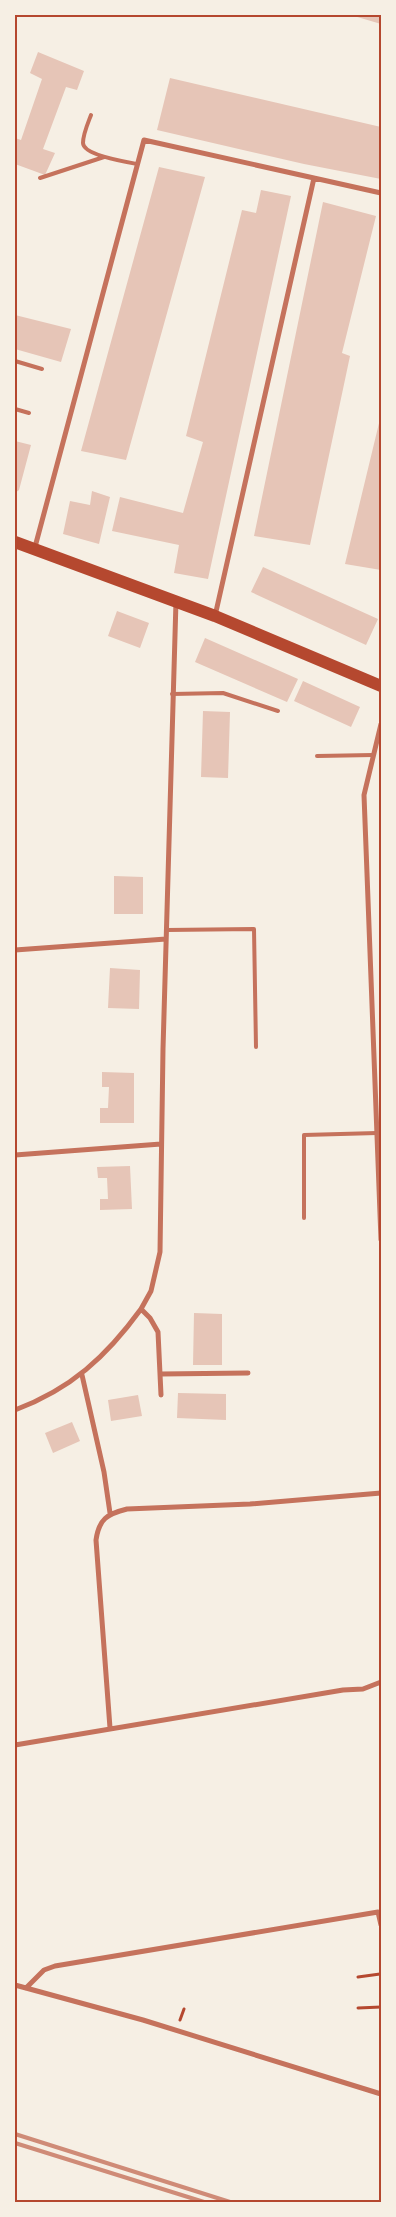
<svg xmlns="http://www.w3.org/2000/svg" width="396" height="2217" viewBox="0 0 396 2217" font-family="'DejaVu Sans',sans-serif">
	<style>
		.building { fill: #e6c5b7 }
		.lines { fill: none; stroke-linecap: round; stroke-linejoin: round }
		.path { stroke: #b5482f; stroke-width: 3 }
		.service { stroke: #c5725c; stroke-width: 4 }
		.minor { stroke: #c5725c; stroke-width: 5 }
		.primary { stroke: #b5482f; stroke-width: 12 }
		.rail { stroke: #cf8b77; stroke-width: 4 }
		.neatline { fill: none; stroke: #b5482f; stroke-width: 2 }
	</style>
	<rect width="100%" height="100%" fill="#f6efe4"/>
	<path class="building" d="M 354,15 L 381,15 L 381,24 L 354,16 Z
		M 38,52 L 84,71 L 77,90 L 66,87 L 43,149 L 55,153 L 45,175 L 15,164 L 15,138 L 21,140 L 42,79 L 30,73 Z
		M 170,78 L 381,127 L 381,179 L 304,164 L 157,130 Z
		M 159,167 L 205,177 L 126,460 L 81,451 Z
		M 261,190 L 291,196 L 208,579 L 174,573 L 179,545 L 112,531 L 120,497 L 183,513 L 203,442 L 186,436 L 242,210 L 256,213 Z
		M 323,202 L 376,216 L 342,353 L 350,356 L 310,545 L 254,536 Z
		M 15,315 L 71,329 L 61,362 L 15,349 Z
		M 380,419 L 381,419 L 381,570 L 345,564 Z
		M 15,441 L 31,445 L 19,490 L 15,493 Z
		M 92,491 L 110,497 L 99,544 L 63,534 L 70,501 L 90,505 Z
		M 263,567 L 378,619 L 366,645 L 251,592 Z
		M 117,611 L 149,623 L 140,648 L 108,636 Z
		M 205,638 L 298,679 L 287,702 L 195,662 Z
		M 303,681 L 360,707 L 351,727 L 294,701 Z
		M 203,711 L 230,712 L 228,778 L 201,777 Z
		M 114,876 L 143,877 L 143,914 L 114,914 Z
		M 110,968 L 140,970 L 139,1009 L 108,1008 Z
		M 102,1072 L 134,1073 L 134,1123 L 100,1123 L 100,1108 L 108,1108 L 109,1087 L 102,1087 Z
		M 130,1166 L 132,1209 L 100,1210 L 100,1199 L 108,1199 L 107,1178 L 98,1178 L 97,1167 Z
		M 194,1313 L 222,1314 L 222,1365 L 193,1365 Z
		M 178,1393 L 226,1394 L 226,1420 L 177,1418 Z
		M 138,1395 L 142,1416 L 111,1421 L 108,1400 Z
		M 72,1422 L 80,1441 L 53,1453 L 45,1433 Z"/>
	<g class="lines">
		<path class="path" d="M 358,1977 L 380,1974
			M 358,2008 L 381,2007
			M 180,2020 L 184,2009"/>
		<path class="service" d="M 91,115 C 88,123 83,134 83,143 C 83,155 126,162 137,164
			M 40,178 L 104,157
			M 15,361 L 42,369
			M 15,409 L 29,413
			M 172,694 L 223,693 L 278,711
			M 317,756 L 373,755
			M 167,930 L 254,929 L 256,1047
			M 304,1218 L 304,1135 L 377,1133"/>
		<path class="minor" d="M 35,547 L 144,140 L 381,193
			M 215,616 L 314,178
			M 381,724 L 364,795 L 381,1240
			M 15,950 L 166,939
			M 15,1155 L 161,1144
			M 161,1374 L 248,1373
			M 82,1375 L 104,1472 L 110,1513
			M 161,1395 L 158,1332 L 150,1318 L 141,1309 L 151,1291 L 160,1252 L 163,1049 L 176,601
			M 15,1410 C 71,1389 106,1357 141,1309
			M 110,1728 L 96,1540 C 99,1519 107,1514 127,1509 L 250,1504 L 381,1493
			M 15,1745 L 343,1690 L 363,1689 L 381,1682
			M 15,1985 L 143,2020 L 381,2094
			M 26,1988 L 44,1970 L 55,1966 L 378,1912 L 381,1925"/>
		<path class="primary" d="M 15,542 L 215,616 L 381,686"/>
		<path class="rail" d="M 15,2134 L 230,2202
			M 15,2143 L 204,2202"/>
	</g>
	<rect width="396" height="2217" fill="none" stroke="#f6efe4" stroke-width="32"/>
	<rect x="16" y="16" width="364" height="2185" class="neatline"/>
</svg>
